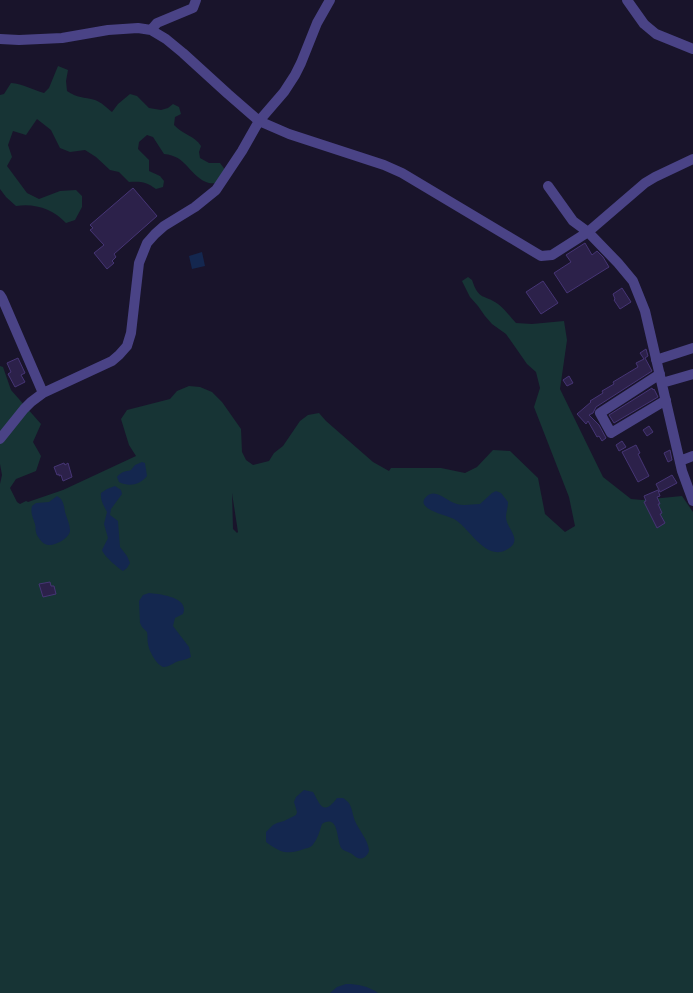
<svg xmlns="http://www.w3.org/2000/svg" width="693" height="993" viewBox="0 0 693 993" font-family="Montserrat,sans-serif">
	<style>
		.green { fill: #173435; fill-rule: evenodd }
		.water { fill: #14274f }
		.building { fill: #2c214a; stroke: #463575 }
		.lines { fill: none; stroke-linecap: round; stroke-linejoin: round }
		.minor { stroke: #4a4386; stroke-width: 10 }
	</style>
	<rect width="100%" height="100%" fill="#19142b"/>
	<path class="green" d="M 58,66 L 68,70 L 66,81 L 67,91 C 77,98 84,97 95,100 C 101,102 107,108 112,112 L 118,104 L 130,94 L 137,96 L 149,108 L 161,110 L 168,108 L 173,104 L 179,107 L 181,114 L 175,117 L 174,125 C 182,134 195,136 201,146 L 199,152 L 200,158 L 209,163 L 220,163 L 226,171 L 218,183 C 214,183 210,184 206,182 C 188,174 187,156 164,154 L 153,137 L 147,135 L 139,142 L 138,149 L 149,160 L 149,171 L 160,176 L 164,181 L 163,187 L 156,189 C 147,182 140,181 129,182 L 119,172 L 110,170 L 96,157 L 85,150 L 70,152 L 60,148 L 51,130 L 37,119 L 26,135 L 13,131 L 8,145 L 12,157 L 7,166 L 27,193 L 39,199 L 60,191 L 76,190 L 82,196 L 82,207 L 75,220 L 66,223 C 53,209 35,203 16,206 L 6,197 L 0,189 L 0,95 L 4,94 L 11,83 C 23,84 33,90 44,93 L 49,88 Z
		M 468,277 L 472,280 C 479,301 484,294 498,304 C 505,309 510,317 516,323 L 532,324 L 564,321 L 567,340 L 560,389 L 603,477 L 631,499 L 642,500 L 682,496 L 693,512 L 693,993 L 0,993 L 0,484 L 2,475 L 0,464 L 0,366 L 3,367 L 11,390 L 41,424 L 33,442 L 41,456 L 36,471 L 16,479 L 10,488 L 17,502 L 20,504 L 26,501 L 28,502 L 63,490 L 136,456 L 129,445 L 121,419 L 127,410 L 170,399 L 177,391 L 189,386 L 200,387 L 212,392 L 222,402 L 241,429 L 242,452 L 246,460 L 253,465 L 269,461 L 274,453 L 283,446 L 300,421 L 308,415 L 319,413 L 326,421 L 373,462 L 389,471 L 391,468 L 441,468 L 465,473 L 477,467 L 493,450 L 510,451 L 538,478 L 545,514 L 565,532 L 575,526 L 569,497 L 534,407 L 540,388 L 536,372 L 527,364 L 506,334 L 492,324 L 485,316 L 478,306 L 470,297 L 462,281 ZM 232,493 L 238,532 L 237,533 L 233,529 Z"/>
	<path class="water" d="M 202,252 L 205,266 L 192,269 L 189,256 Z
		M 142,462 L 145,463 L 147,476 C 140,485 129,487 119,482 L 117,477 C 122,471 124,472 131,470 L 135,465 Z
		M 115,486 L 121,490 L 122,494 L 111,509 L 110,515 L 118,521 L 120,547 L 127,556 L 130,563 L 127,568 L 123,571 C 118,568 104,556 102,550 L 108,538 L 104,524 L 107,512 C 104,506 100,500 101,493 L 107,489 Z
		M 496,491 L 501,493 L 508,502 C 508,507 506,513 506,517 C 506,529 525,540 506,550 C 485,561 469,527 454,519 C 449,516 414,509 426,497 C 436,487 447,502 457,504 C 464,506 472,504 480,504 L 492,493 Z
		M 57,496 C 63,499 64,505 65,512 C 67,519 70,524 70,531 C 69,539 52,548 45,544 C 42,543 36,535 36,532 C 35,529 36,527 35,524 C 33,517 30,513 32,506 L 36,503 L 49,502 Z
		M 149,593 C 159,594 190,597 183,614 L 175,618 L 173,626 L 189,647 L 191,657 C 186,660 181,660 176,662 C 172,664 168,667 164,667 C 157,666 149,651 148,644 C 147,640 148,636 147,632 L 142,627 L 140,623 L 139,601 L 143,595 Z
		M 304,790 L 313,792 C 320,804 323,817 337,798 L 343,798 C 344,798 348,802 349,803 C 352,808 353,816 355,821 C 359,830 368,840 369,850 C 369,853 366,857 363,858 C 358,860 355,856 352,854 C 349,852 344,851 342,849 C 336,843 340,813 322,824 C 320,830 318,838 314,843 C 312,847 308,848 304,849 C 287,855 281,853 266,842 L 266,832 L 273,825 L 277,823 L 284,821 L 296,815 L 297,812 L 294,802 L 296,797 Z
		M 346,984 C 358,984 368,986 378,993 L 330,993 L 337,987 Z"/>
	<path class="building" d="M 133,188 L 157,216 L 114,254 L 116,257 L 112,261 L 114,263 L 107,269 L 94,253 L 104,245 L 90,230 L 93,228 L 90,225 Z
		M 585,243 L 592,255 L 597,251 L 603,257 L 609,267 L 567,293 L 554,273 L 571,262 L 566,255 Z
		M 543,281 L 558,303 L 541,314 L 526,292 Z
		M 622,288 L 631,302 L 620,309 L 614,300 L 615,299 L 613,294 Z
		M 646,349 L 648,356 L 645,358 L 652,371 L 596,407 L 593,413 L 589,415 L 599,425 L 606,438 L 602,441 L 599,436 L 597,437 L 588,421 L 586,424 L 577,414 L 591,402 L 590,401 L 603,393 L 602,391 L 614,384 L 613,382 L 638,367 L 636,363 L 644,359 L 640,353 Z
		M 18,358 L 25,373 L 21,375 L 25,382 L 15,387 L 8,374 L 11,372 L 7,363 Z
		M 569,376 L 573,383 L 567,386 L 563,380 Z
		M 652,388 L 653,390 L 654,389 L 658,397 L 614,423 L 609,415 Z
		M 649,426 L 653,432 L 647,436 L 643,430 Z
		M 622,441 L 626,447 L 619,451 L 616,445 Z
		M 636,445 L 640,453 L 638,454 L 649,476 L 638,482 L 622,452 Z
		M 670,450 L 672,460 L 668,462 L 664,453 Z
		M 64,463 L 65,465 L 68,463 L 72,477 L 63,481 L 61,475 L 59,476 L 59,474 L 57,475 L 54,467 Z
		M 672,475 L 677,483 L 660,492 L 656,484 Z
		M 658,490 L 660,496 L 657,497 L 660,504 L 658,504 L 662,513 L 660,514 L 665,523 L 657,528 L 644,502 L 646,501 L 644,496 Z
		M 50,582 L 51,586 L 54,586 L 56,594 L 43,597 L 39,584 Z"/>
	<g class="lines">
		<path class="minor" d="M 627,0 L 644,24 L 656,34 L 693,49
			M 151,30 L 157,23 L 193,8 L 196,0
			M 0,39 L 19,40 L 62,38 L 108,30 L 138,28 L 151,30 L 166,39 L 183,53 L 228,94 L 259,121 L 289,134 L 384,165 L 402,173 L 541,256 L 552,255 L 588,232 L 645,183 L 655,177 L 693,159
			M 548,186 L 573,221 L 588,232 L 618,263 L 633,281 L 645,311 L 682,471 L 693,501
			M 0,295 L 2,298 L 43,393
			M 656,360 L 693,348
			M 660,374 L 600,413 L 611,433 L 666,400
			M 662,383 L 693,374
			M 0,439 L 24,409 L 31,402 L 43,393 L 112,361 L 119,355 L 127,346 L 131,333 L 139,263 L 147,243 L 155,234 L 164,226 L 195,207 L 216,190 L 242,151 L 259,121 L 284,92 L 295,75 L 301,63 L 317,23 L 330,0
			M 680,461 L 693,456"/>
	</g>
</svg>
